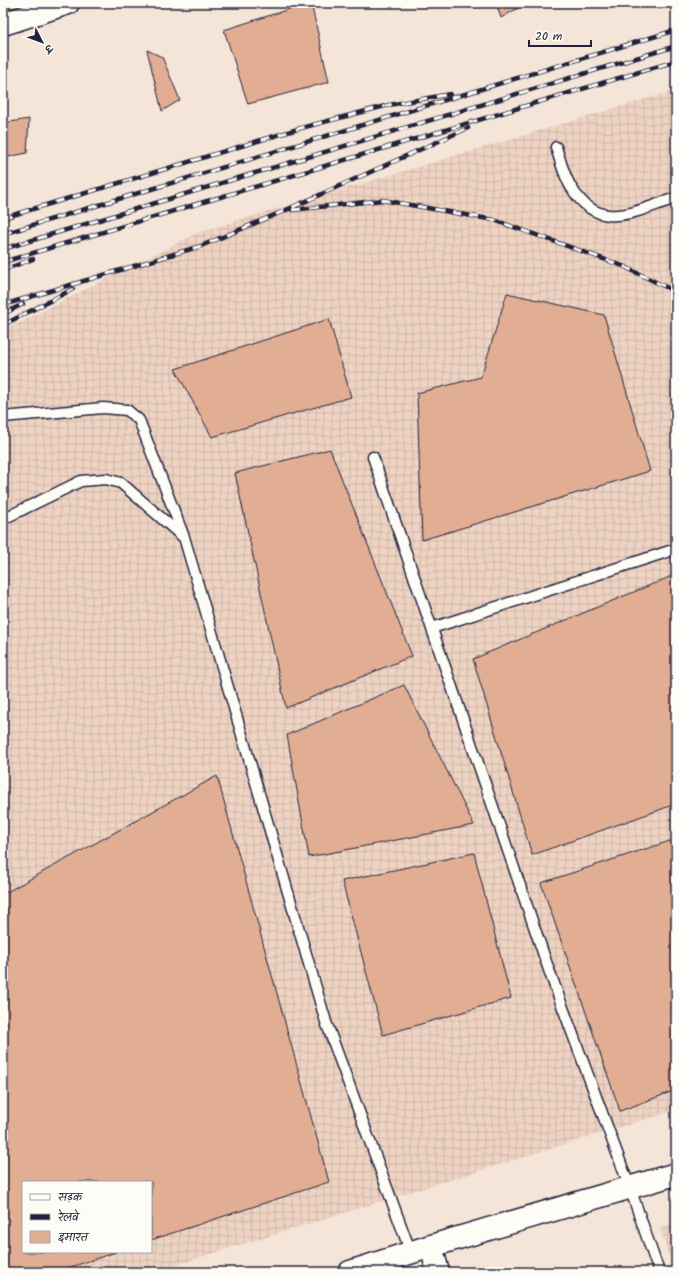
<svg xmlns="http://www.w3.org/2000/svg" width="679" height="1275" viewBox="0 0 679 1275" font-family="Kalam,'Playpen Sans Deva',sans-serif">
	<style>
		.industrial { fill: url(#industrial-grid); fill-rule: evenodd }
		.building { fill: #e1ae94; stroke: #22223b }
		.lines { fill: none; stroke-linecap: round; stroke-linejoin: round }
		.service-casing { stroke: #22223b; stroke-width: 13 }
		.tertiary-casing { stroke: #22223b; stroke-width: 25 }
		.service { stroke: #fdfcf7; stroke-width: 10 }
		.tertiary { stroke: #fdfcf7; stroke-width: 22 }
		.rail-casing { stroke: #22223b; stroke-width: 4.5 }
		.rail { stroke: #fdfcf7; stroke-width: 3; stroke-dasharray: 9; stroke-linecap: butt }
	</style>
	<defs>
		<pattern id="industrial-grid" width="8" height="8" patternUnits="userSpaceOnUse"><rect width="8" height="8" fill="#efd4c4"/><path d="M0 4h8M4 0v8" fill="none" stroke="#cdb6a9"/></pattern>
	</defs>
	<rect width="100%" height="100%" fill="#f5e5d9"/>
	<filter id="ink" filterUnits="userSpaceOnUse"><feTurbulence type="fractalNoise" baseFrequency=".025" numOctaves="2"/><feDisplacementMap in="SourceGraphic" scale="8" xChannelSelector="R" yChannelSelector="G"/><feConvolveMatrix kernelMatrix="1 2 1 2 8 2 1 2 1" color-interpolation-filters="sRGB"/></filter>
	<g filter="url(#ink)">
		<path class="industrial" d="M 676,90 L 676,1110 L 153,1272 L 3,1272 L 3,328 L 19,323 L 199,232 ZM 23,1182 L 151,1182 L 151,1252 L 23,1252 Z
			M 676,1223 L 676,1272 L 674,1272 L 660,1228 Z"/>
		<path class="building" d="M 308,3 L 311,3 L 329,82 L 248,104 L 224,30 Z
			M 496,3 L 527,3 L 501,18 Z
			M 147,50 L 162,57 L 180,100 L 162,111 Z
			M 29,119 L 27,153 L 3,158 L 3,123 Z
			M 507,293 L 604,315 L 650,471 L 422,540 L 417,393 L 481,377 Z
			M 329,319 L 351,397 L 212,437 L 175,369 Z
			M 330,449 L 412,656 L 286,708 L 235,473 Z
			M 672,576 L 676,588 L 676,804 L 532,855 L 473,659 Z
			M 404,685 L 474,825 L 309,857 L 287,735 Z
			M 217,776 L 329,1182 L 151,1240 L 151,1182 L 23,1182 L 23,1252 L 116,1252 L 56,1272 L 3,1272 L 3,894 Z
			M 676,839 L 676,1090 L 620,1111 L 541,883 Z
			M 474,853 L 511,998 L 383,1035 L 342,881 Z"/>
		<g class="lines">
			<g class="service-casing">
				<path id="service" d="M 556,147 C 560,160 564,176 571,187 C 599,234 635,211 676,198
					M 3,417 L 103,408 L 127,410 L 139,420 L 184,537 L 326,1022 L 411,1253
					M 373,457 L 550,973 L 630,1188 L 659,1272
					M 3,519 L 81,481 L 106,479 L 121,483 L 182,536
					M 432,628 L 676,549"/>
			</g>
			<g class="tertiary-casing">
				<path id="tertiary" d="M 3,24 L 68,3
					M 431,1246 L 438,1272
					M 350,1272 L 431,1246 L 676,1174"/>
			</g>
			<use href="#service" class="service"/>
			<use href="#tertiary" class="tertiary"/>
			<g class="rail-casing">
				<path id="rail" d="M 292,210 L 383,200 L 494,220 L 623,266 L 676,292
					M 3,218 L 301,128 L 389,105 L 450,94
					M 3,234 L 676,30
					M 3,249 L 676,46
					M 3,262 L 676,61
					M 3,270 L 33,259
					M 3,305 L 201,246 L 284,211 L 468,128
					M 3,314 L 23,304
					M 3,325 L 73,289"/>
			</g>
			<use href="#rail" class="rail"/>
		</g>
	</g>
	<rect width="679" height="1275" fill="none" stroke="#fdfcf7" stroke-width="16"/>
	<rect x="8" y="8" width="663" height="1259" fill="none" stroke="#22223b" stroke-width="1.5" filter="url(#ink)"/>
	<rect x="22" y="1181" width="130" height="72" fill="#fdfcf7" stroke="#a5a5ac"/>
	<rect x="30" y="1194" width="20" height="6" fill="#fdfcf7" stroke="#a5a5ac"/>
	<text x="58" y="1201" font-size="12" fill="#22223b">सड़क</text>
	<rect x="30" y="1214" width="20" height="6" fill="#22223b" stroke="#a5a5ac"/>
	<text x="58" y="1221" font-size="12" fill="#22223b">रेलवे</text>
	<rect x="30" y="1231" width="20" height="12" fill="#e1ae94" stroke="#a5a5ac"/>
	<text x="58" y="1241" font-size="12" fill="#22223b">इमारत</text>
	<g transform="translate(42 42) rotate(132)" stroke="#fdfcf7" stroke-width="3" paint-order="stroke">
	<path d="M0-3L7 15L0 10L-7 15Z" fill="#22223b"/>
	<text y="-6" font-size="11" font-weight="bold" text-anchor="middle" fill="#22223b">उ</text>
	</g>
	<path d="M529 40v6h62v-6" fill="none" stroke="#22223b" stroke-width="2"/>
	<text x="535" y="40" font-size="12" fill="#22223b" stroke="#fdfcf7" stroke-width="3" paint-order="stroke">20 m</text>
</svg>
